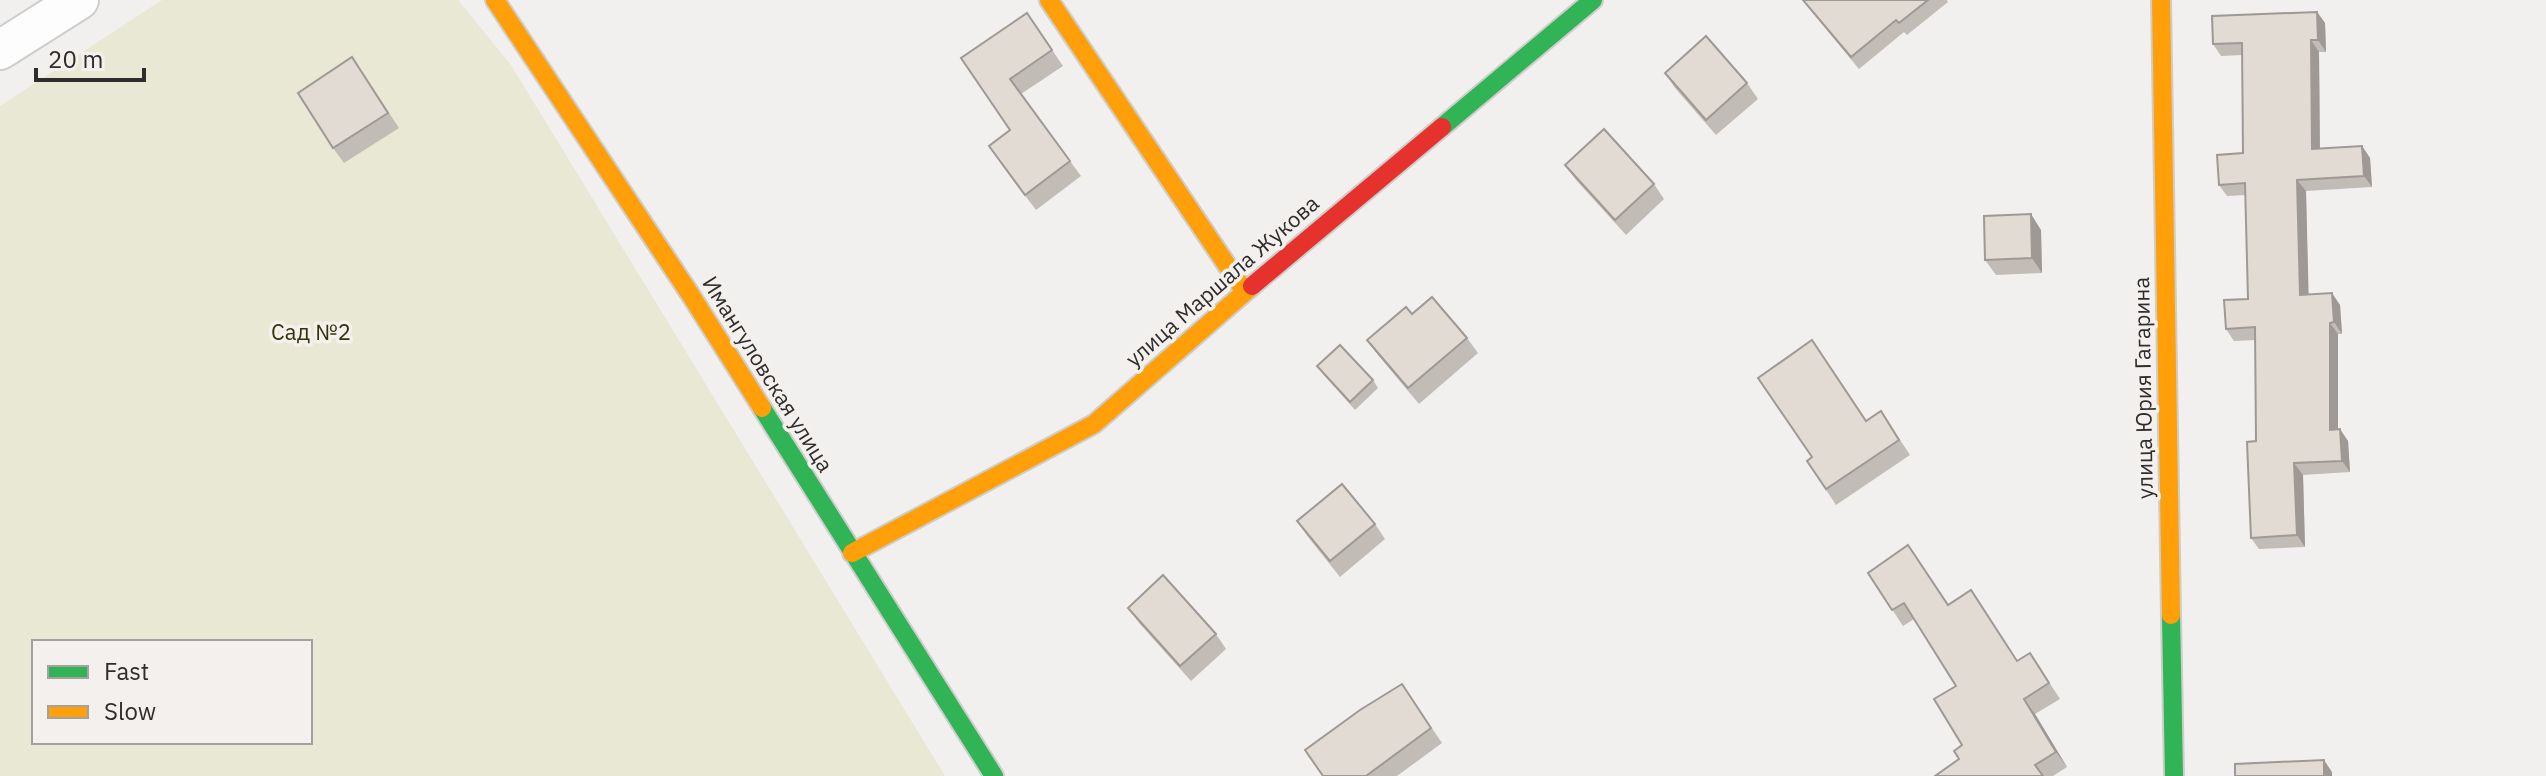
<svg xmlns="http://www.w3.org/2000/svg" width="2546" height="776" viewBox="0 0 2546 776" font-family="'IBM Plex Sans',sans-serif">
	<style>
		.green { fill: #e8e8d4; fill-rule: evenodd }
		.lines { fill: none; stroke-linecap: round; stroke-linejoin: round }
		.street-casing { stroke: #cecdcc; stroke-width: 42 }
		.fast-casing { stroke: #cecdcc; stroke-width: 22 }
		.slow-casing { stroke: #cecdcc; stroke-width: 22 }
		.jam-casing { stroke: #cecdcc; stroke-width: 22 }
		.street { stroke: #fdfdfd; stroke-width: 38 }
		.fast { stroke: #30b455; stroke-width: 18 }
		.slow { stroke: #ff9f0a; stroke-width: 18 }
		.jam { stroke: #e5322d; stroke-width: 18 }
		.wall { fill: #c2bcb6 }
		.shaded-wall { fill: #9e9994 }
		.building { fill: #e2dbd4; stroke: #9e9994; stroke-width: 2 }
		.labels { text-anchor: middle; stroke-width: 7; stroke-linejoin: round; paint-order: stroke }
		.street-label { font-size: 22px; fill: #2e2d2c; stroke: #f3f0ee }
		.park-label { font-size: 22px; fill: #333305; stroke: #f3f0ee }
	</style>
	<rect width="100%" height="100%" fill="#f2f0ef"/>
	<path class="green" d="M 162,0 L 458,0 L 511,65 L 945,776 L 0,776 L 0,106 ZM 34,642 L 310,642 L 310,742 L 34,742 Z"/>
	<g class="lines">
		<g class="street-casing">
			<path id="street" d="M 0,50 L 79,0"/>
		</g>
		<g class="fast-casing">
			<path id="fast" d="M 1442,127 L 1593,0
				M 762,408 L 994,776
				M 2171,615 L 2174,776"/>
		</g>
		<g class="slow-casing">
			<path id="slow" d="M 495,0 L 690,294 L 762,408
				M 1049,0 L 1245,292
				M 2161,0 L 2171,615
				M 852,553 L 1094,424 L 1252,286"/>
		</g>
		<g class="jam-casing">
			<path id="jam" d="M 1252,286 L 1442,127"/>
		</g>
		<use href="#street" class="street"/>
		<use href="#fast" class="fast"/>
		<use href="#slow" class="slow"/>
		<use href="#jam" class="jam"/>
	</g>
	<path class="wall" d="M 1802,0 L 1947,0 L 1948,2 L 1907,35 L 1904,32 L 1859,69 Z
		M 2317,12 L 2325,23 L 2326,52 L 2319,52 L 2320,149 L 2362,146 L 2370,158 L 2372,187 L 2306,191 L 2308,295 L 2340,305 L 2342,334 L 2338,334 L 2338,429 L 2348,441 L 2350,472 L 2303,475 L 2305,547 L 2259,549 L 2251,538 L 2256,441 L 2255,340 L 2234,341 L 2226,329 L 2248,299 L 2246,195 L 2227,196 L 2219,185 L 2243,153 L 2242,55 L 2221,56 L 2213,44 Z
		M 1027,13 L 1063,66 L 1021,94 L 1081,176 L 1036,210 L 999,161 L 1010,130 L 961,58 Z
		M 352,57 L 399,128 L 344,163 L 333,148 Z
		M 1665,73 L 1747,83 L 1758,99 L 1716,135 L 1675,88 Z
		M 1565,165 L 1654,184 L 1664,199 L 1626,235 L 1576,180 Z
		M 2041,230 L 2042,273 L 1996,275 L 1985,260 Z
		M 1412,314 L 1467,338 L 1478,353 L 1419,404 L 1378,355 L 1367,340 Z
		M 1317,366 L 1373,380 L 1378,388 L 1355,410 L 1323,374 Z
		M 1881,411 L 1910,455 L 1836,505 L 1807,461 Z
		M 1297,521 L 1375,524 L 1385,539 L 1340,577 L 1308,537 Z
		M 1868,573 L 1948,604 L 1971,590 L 2017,661 L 2030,653 L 2060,699 L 2035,714 L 2067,767 L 2053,776 L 1935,776 L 1959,759 L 1962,745 L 1956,686 L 1914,619 L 1903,626 Z
		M 1128,608 L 1216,634 L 1226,649 L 1191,681 L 1139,623 Z
		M 1402,684 L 1442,743 L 1397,776 L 1323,776 Z"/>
	<path class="shaded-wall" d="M 2317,12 L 2325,23 L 2326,52 L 2318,40 Z
		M 2311,40 L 2319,52 L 2320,161 L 2312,149 Z
		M 2362,146 L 2370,158 L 2372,187 L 2364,176 Z
		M 2297,180 L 2306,191 L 2309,307 L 2300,295 Z
		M 2031,214 L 2041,230 L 2042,273 L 2032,258 Z
		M 2332,293 L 2340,305 L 2342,334 L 2334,322 Z
		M 2330,323 L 2338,334 L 2338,442 L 2330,430 Z
		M 2340,429 L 2348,441 L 2350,472 L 2342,461 Z
		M 2294,463 L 2303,475 L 2305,547 L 2297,535 Z
		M 2024,699 L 2035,714 L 2067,767 L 2056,752 Z
		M 2324,760 L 2332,772 L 2332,776 L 2324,776 Z"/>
	<path class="building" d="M 1803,0 L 1928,0 L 1899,23 L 1896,20 L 1851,57 Z
		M 2317,12 L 2318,40 L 2311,40 L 2312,149 L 2362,146 L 2364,176 L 2297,180 L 2300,295 L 2332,293 L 2334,322 L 2330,323 L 2330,430 L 2340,429 L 2342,461 L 2294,463 L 2297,535 L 2251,538 L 2247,442 L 2256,441 L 2255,327 L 2226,329 L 2224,300 L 2248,299 L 2245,183 L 2219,185 L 2217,155 L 2243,153 L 2242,43 L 2213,44 L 2212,16 Z
		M 1027,13 L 1052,50 L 1010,79 L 1070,161 L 1025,195 L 989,146 L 1010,130 L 961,58 Z
		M 1706,36 L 1747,83 L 1706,120 L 1665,73 Z
		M 352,57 L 388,113 L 333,148 L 298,93 Z
		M 1604,129 L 1654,184 L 1615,220 L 1565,165 Z
		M 2031,214 L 2032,258 L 1985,260 L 1984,216 Z
		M 1432,297 L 1467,338 L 1408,388 L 1367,340 L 1406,307 L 1412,314 Z
		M 1812,340 L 1866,421 L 1881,411 L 1899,440 L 1826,489 L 1807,461 L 1812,457 L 1758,378 Z
		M 1340,345 L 1373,380 L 1350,402 L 1317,366 Z
		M 1342,484 L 1375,524 L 1330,561 L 1297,521 Z
		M 1908,545 L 1948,605 L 1971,590 L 2017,661 L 2030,653 L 2049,683 L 2024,699 L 2056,752 L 2035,765 L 2043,776 L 1935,776 L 1959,759 L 1954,751 L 1962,745 L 1934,699 L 1956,686 L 1904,603 L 1892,610 L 1868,573 Z
		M 1163,575 L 1216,634 L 1180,666 L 1128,608 Z
		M 1402,684 L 1431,728 L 1366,776 L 1323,776 L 1305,750 L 1360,710 Z
		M 2324,760 L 2324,776 L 2235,776 L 2235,764 Z"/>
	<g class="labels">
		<g class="street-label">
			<text transform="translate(1222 281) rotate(-41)" y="8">улица Маршала Жукова</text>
			<text transform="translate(768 374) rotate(58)" y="8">Имангуловская улица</text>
			<text transform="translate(2143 388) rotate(-91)" y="8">улица Юрия Гагарина</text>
		</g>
		<g class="park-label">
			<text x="311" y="340">Сад №2</text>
		</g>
	</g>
	<rect x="32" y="640" width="280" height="104" fill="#f3f0ee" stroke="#a4a2a0" stroke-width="2"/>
	<rect x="48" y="666" width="40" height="12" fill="#30b455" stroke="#a4a2a0" stroke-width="2"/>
	<text x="104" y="680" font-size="24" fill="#2e2d2c">Fast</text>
	<rect x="48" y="706" width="40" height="12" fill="#ff9f0a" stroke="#a4a2a0" stroke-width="2"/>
	<text x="104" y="720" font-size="24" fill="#2e2d2c">Slow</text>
	<path d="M36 68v12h108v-12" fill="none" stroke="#2e2d2c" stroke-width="4"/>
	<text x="48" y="68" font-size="24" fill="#2e2d2c" stroke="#f3f0ee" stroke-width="6" paint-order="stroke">20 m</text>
</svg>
